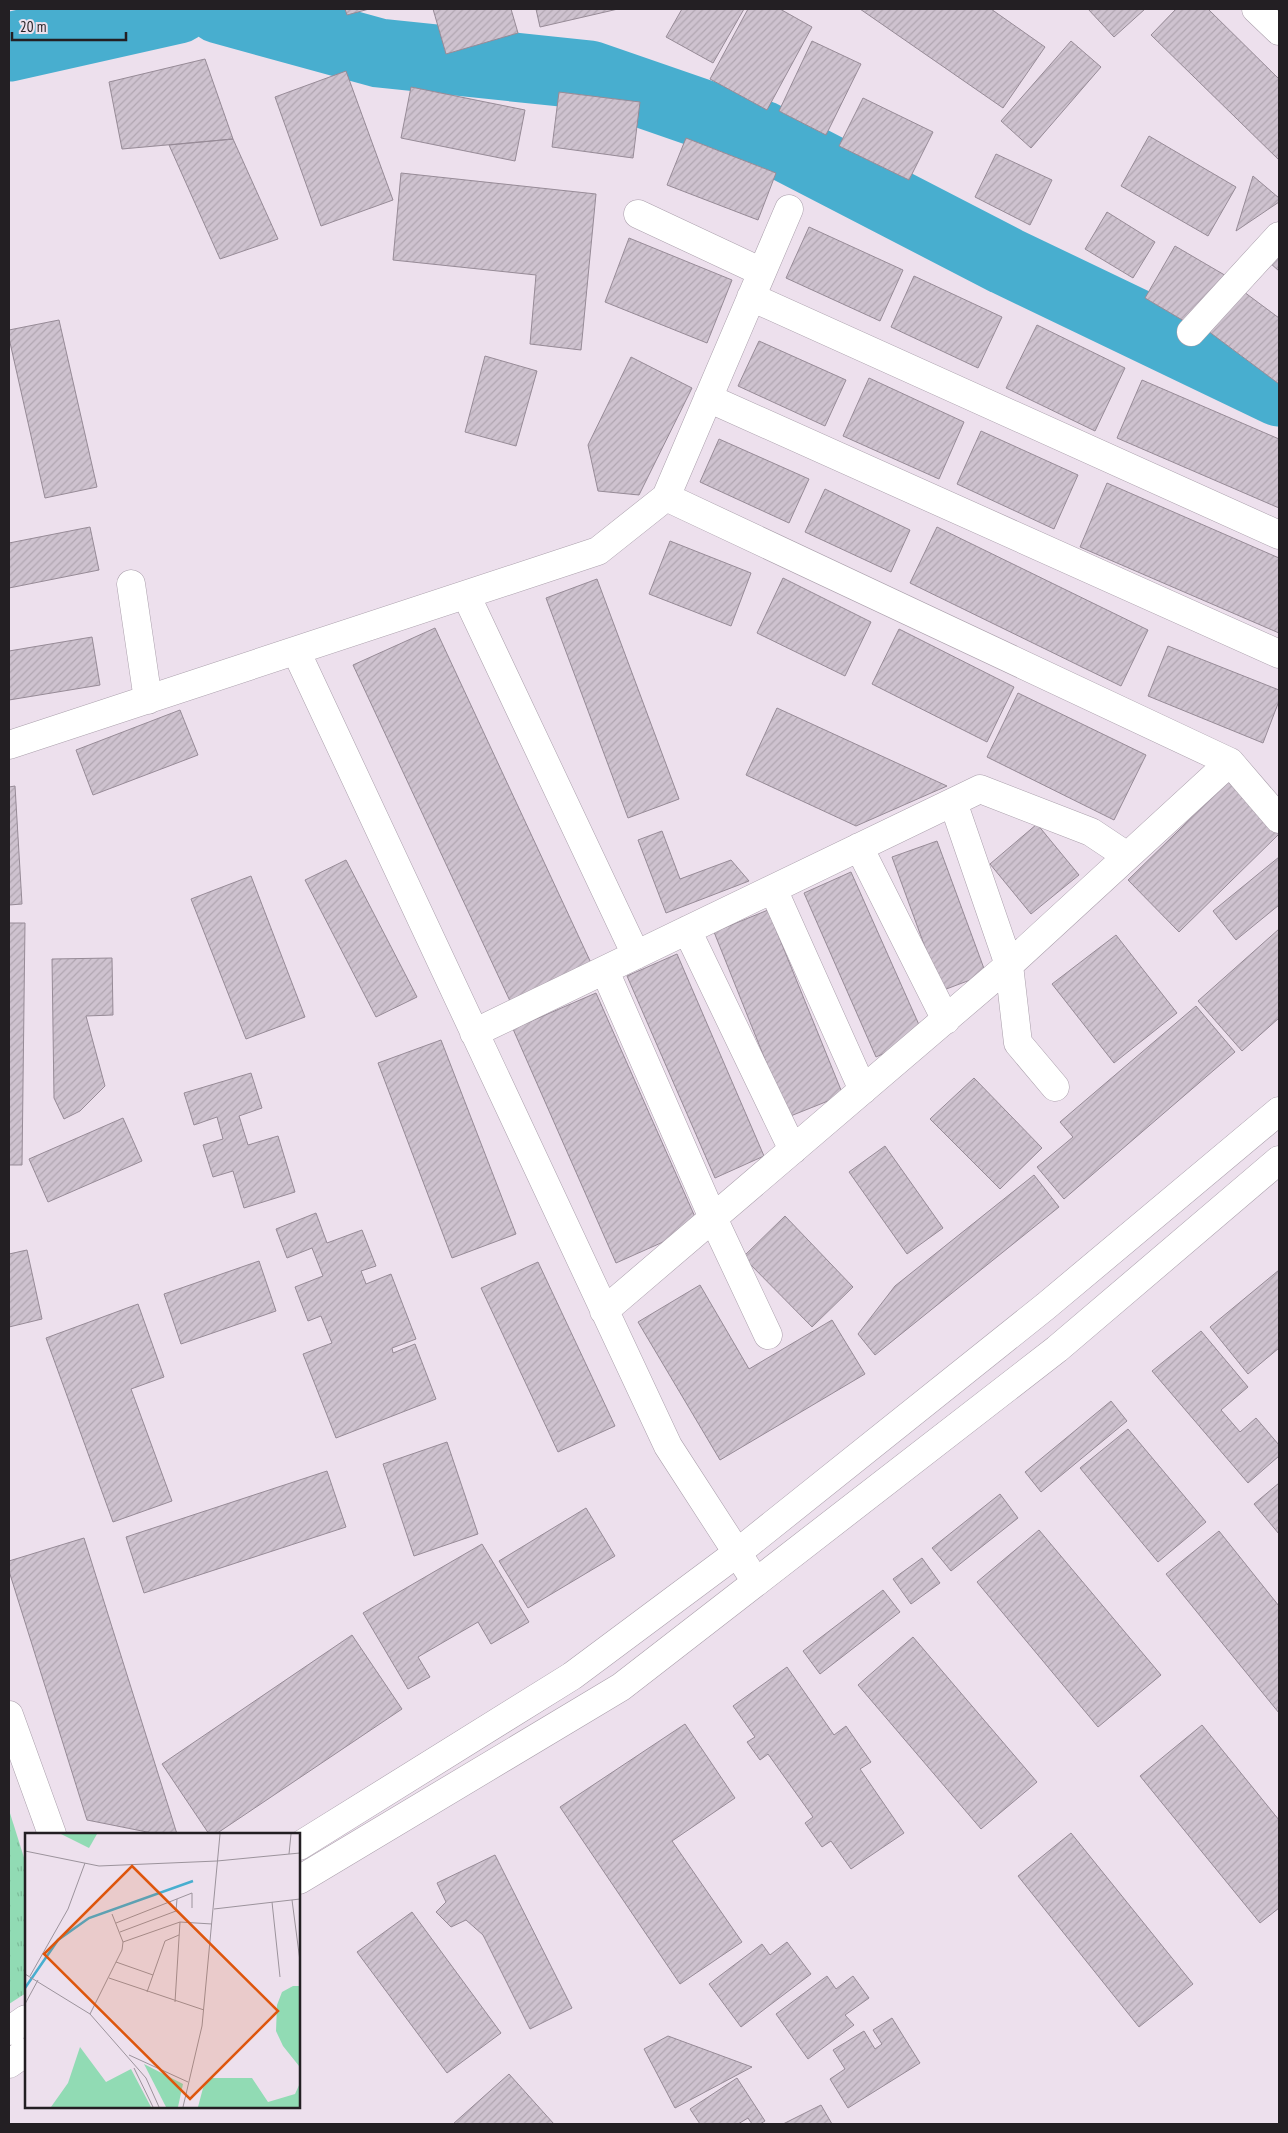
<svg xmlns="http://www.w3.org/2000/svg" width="1288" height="2133" viewBox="0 0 1288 2133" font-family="'PT Sans Narrow',sans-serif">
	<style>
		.grass { fill: url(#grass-tufts) }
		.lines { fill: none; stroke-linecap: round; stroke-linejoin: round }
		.river { stroke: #48aecf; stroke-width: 69 }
		.building { fill: url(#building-hatch); stroke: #978b97 }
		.minor-casing { stroke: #aa9fab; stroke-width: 29 }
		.major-casing { stroke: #aa9fab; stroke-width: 29 }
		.minor { stroke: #fff; stroke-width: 28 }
		.major { stroke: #fff; stroke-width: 28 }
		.inset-river { fill: none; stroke: #48aecf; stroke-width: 2.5 }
		.inset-road { fill: none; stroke: #9c939c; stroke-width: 1 }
		.view { fill: #de560d; fill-opacity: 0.15; stroke: #de560d; stroke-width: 2.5 }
		.inset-edge { fill: none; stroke: #231f23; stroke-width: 2.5 }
	</style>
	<defs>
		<pattern id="grass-tufts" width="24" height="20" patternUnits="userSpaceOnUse" patternTransform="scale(1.25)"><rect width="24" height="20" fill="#91dbb4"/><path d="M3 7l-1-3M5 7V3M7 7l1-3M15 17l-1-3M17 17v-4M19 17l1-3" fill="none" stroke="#7dbc9a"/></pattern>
		<pattern id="building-hatch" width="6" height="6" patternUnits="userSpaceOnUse" patternTransform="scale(1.25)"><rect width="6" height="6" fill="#cec2cf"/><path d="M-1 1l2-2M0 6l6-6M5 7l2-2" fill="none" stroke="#b1a6b1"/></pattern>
	</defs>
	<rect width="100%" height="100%" fill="#ede0ed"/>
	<path class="grass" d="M 9,1810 L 26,1864 L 26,1993 L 9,2004 Z"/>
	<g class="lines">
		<path class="river" d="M 219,9 L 379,53 L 590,75 L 760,134 L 1006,261 L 1279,392
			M 9,47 L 178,9"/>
	</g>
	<path class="building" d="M 345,9 L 369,9 L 347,15 Z
		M 433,9 L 511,9 L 518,33 L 446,54 Z
		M 536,9 L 618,9 L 540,27 Z
		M 682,9 L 744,9 L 713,63 L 666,37 Z
		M 748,9 L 780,9 L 812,27 L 767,110 L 710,79 Z
		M 860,9 L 991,9 L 1045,47 L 1003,108 Z
		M 1088,9 L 1145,9 L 1114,37 Z
		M 1176,9 L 1208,9 L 1279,79 L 1279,160 L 1151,35 Z
		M 812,41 L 861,64 L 826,135 L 779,111 Z
		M 1071,41 L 1101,67 L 1031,148 L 1001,121 Z
		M 205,59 L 233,139 L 122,149 L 109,82 Z
		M 346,71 L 393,200 L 321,226 L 275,97 Z
		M 411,87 L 525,110 L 515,161 L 401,138 Z
		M 559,92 L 640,102 L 633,158 L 552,147 Z
		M 863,98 L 933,132 L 909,180 L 839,146 Z
		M 1149,136 L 1236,187 L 1208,236 L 1121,186 Z
		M 686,138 L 776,173 L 758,220 L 667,185 Z
		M 233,139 L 278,239 L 220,259 L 169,145 Z
		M 996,154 L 1052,180 L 1030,225 L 975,197 Z
		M 401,173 L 596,194 L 581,350 L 530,344 L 536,275 L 393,260 Z
		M 1253,176 L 1279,198 L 1279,202 L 1236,231 Z
		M 1107,212 L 1155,242 L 1133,278 L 1085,249 Z
		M 809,227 L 903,270 L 880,321 L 786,278 Z
		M 629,238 L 732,280 L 707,343 L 605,302 Z
		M 1175,246 L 1228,277 L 1184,321 L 1145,298 Z
		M 1279,253 L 1279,271 L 1270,263 Z
		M 914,276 L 1002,317 L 978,368 L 891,327 Z
		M 1240,289 L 1279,318 L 1279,384 L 1208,331 Z
		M 59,320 L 97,487 L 45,498 L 9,338 L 9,330 Z
		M 1037,325 L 1125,368 L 1095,431 L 1006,388 Z
		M 759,341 L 846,380 L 825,426 L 738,386 Z
		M 485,356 L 537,371 L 516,446 L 465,432 Z
		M 631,357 L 692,388 L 639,495 L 598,491 L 588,445 Z
		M 869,378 L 964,422 L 939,479 L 843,436 Z
		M 1142,380 L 1279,439 L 1279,508 L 1117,438 Z
		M 981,431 L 1078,475 L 1054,529 L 957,484 Z
		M 719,439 L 809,479 L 789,523 L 700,482 Z
		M 1107,483 L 1279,558 L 1279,633 L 1080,547 Z
		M 825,489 L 910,530 L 891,572 L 805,532 Z
		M 90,527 L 99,570 L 9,588 L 9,543 Z
		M 937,527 L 1148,630 L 1121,686 L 910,583 Z
		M 670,541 L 751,573 L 731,626 L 649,594 Z
		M 783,578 L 871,622 L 845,676 L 757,633 Z
		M 597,579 L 679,799 L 628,818 L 546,598 Z
		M 435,628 L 591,963 L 510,1001 L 353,665 Z
		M 899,629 L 1014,687 L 987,742 L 872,684 Z
		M 92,637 L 100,685 L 9,700 L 9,651 Z
		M 1168,646 L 1279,690 L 1279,701 L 1263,743 L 1148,696 Z
		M 1018,693 L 1146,755 L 1114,820 L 987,757 Z
		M 777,708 L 947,786 L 856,826 L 746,775 Z
		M 180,710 L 198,755 L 93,795 L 76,750 Z
		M 1228,782 L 1279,834 L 1179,932 L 1128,880 Z
		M 15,786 L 22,904 L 9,905 L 9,787 Z
		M 1037,824 L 1079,875 L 1031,914 L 990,864 Z
		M 662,831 L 680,879 L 731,860 L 749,881 L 666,913 L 638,840 Z
		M 937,841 L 986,974 L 941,991 L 892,857 Z
		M 1279,857 L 1279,905 L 1236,940 L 1213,911 Z
		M 346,860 L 417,997 L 376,1017 L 305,880 Z
		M 851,872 L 924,1036 L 876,1057 L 804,893 Z
		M 251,876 L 305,1017 L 246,1039 L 191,899 Z
		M 768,910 L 843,1095 L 788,1117 L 714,932 Z
		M 9,923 L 25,923 L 22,1165 L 9,1165 Z
		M 1279,929 L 1279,1018 L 1242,1051 L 1198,1001 Z
		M 1116,935 L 1177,1013 L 1114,1063 L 1052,984 Z
		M 677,954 L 764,1156 L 715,1178 L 627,976 Z
		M 112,958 L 113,1015 L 86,1016 L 105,1086 L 80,1111 L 64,1119 L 54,1098 L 52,959 Z
		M 596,993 L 699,1226 L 616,1263 L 513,1029 Z
		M 1196,1006 L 1235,1052 L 1064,1199 L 1037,1167 L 1073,1137 L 1060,1122 Z
		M 441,1040 L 516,1234 L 452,1258 L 378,1063 Z
		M 251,1073 L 262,1108 L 239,1116 L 248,1145 L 278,1136 L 295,1192 L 244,1208 L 233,1171 L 213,1177 L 203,1145 L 223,1139 L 217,1117 L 194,1125 L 184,1093 Z
		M 974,1078 L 1042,1148 L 1000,1189 L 930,1119 Z
		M 123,1118 L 142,1161 L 48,1202 L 29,1159 Z
		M 885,1146 L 943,1228 L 907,1254 L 849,1172 Z
		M 1034,1175 L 1059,1207 L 875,1355 L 858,1334 L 895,1286 Z
		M 316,1213 L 327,1243 L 362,1230 L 376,1266 L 361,1271 L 366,1284 L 391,1274 L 416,1339 L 392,1348 L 393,1353 L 415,1344 L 436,1399 L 336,1438 L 303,1354 L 332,1343 L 321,1316 L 308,1321 L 295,1287 L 323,1276 L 312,1248 L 287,1258 L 276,1229 Z
		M 785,1216 L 853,1287 L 812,1327 L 743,1257 Z
		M 27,1250 L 42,1319 L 9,1327 L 9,1254 Z
		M 259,1261 L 276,1311 L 181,1344 L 164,1294 Z
		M 538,1262 L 615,1426 L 558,1452 L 481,1288 Z
		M 1279,1270 L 1279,1348 L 1248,1374 L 1210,1327 Z
		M 700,1285 L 749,1369 L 832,1320 L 865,1374 L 720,1460 L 638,1322 Z
		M 138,1304 L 164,1377 L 131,1389 L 172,1501 L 113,1522 L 46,1338 Z
		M 1201,1331 L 1248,1387 L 1221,1410 L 1240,1432 L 1256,1418 L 1279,1445 L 1279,1456 L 1248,1483 L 1152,1371 Z
		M 1111,1401 L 1127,1421 L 1041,1492 L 1025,1472 Z
		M 1128,1429 L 1206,1522 L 1158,1562 L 1080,1468 Z
		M 447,1442 L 478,1534 L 414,1556 L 383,1464 Z
		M 327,1471 L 346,1527 L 144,1593 L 126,1537 Z
		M 1279,1483 L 1279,1534 L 1254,1504 Z
		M 1000,1494 L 1018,1518 L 951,1571 L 932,1548 Z
		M 586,1508 L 615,1556 L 528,1608 L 499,1561 Z
		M 1039,1530 L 1161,1675 L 1098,1727 L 977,1582 Z
		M 1219,1531 L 1279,1606 L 1279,1713 L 1166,1574 Z
		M 84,1538 L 177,1834 L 157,1834 L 87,1820 L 9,1571 L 9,1561 Z
		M 482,1544 L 529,1622 L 491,1644 L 478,1622 L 418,1657 L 430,1677 L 408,1689 L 363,1613 Z
		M 922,1558 L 940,1583 L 911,1604 L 893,1579 Z
		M 883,1590 L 900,1612 L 820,1674 L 803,1651 Z
		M 352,1635 L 402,1709 L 216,1834 L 209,1834 L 162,1764 Z
		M 913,1637 L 1037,1782 L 981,1829 L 858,1685 Z
		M 787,1667 L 834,1735 L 846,1726 L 871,1762 L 860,1769 L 904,1833 L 851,1869 L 831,1841 L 822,1847 L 805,1823 L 813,1817 L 768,1754 L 760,1760 L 747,1742 L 755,1737 L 733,1706 Z
		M 685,1724 L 735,1798 L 672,1841 L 742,1942 L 680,1984 L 560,1807 Z
		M 1202,1725 L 1279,1820 L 1279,1908 L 1260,1923 L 1140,1776 Z
		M 1071,1833 L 1193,1984 L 1139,2027 L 1018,1876 Z
		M 495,1855 L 572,2008 L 530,2029 L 483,1935 L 466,1920 L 451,1927 L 436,1912 L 446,1902 L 437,1883 Z
		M 412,1912 L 501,2033 L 447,2073 L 357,1952 Z
		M 787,1942 L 811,1974 L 741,2027 L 709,1984 L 762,1944 L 770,1955 Z
		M 827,1976 L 836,1989 L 853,1976 L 869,1998 L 845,2015 L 854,2025 L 808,2059 L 776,2014 Z
		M 892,2018 L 920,2063 L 848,2108 L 830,2079 L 845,2069 L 833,2050 L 864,2031 L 875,2049 L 882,2044 L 873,2030 Z
		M 668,2036 L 752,2067 L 675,2108 L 644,2049 Z
		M 509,2074 L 554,2124 L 453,2124 Z
		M 737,2078 L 765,2121 L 760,2124 L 752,2124 L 748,2118 L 738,2124 L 700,2124 L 690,2109 Z
		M 821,2105 L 832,2124 L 783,2124 Z"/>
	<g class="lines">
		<g class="minor-casing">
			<path id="minor" d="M 638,214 L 762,272
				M 751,297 L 1279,535
				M 1191,332 L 1279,236
				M 708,398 L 1279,654
				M 666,497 L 1230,762 L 1279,819
				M 131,584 L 148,700
				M 466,595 L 636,955
				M 296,651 L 668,1446 L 756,1582
				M 9,745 L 598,551 L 666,497 L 789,209
				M 953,802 L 1009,965 L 1018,1043 L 1055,1087
				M 859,847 L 946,1020
				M 773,889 L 863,1090
				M 687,930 L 793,1150
				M 605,971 L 713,1218 L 768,1335
				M 474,1033 L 980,789 L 1091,832 L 1127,856
				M 604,1311 L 1009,965 L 1230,762"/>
		</g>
		<g class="major-casing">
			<path id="major" d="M 1256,9 L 1279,31
				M 9,1715 L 52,1834
				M 299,1846 L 572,1676 L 737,1553 L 1046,1306 L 1279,1111
				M 299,1880 L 621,1687 L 1057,1349 L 1279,1160
				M 9,2031 L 26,2019
				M 9,2064 L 26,2052"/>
		</g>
		<use href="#minor" class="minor"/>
		<use href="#major" class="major"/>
	</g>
	<g transform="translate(25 1833)">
		<rect width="275" height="275" fill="#ede0ed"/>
		<path d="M 119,231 L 158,251 L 153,274 L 141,274 Z" fill="#91dbb4"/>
		<path d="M 268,153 L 275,153 L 275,245 L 274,233 L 258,213 L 251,198 L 252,172 L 257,159 ZM 186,245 L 227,245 L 243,269 L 270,261 L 275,250 L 275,274 L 173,274 L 178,255 Z" fill="#91dbb4"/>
		<path d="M 55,214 L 81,249 L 106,236 L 126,274 L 26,274 L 43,250 Z" fill="#91dbb4"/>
		<path d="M 36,1 L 72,1 L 64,15 Z" fill="#91dbb4"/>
		<path class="inset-river" d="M 0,155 L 33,107 L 64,85 L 168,48"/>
		<path class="inset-road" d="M 0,18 L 74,33 L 192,28 L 275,20M 264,21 L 266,1M 267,67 L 275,128M 247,69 L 255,144M 189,76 L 275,66M 91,90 L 167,60 L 167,75M 95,99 L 151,78 L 152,66M 98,109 L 155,89 L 187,91M 91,129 L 128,142M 0,141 L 65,181 L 121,245 L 134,274M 5,143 L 43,76 L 60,30M 84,145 L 179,177M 122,159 L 140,108 L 154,102M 150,169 L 155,89M 0,171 L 13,147M 65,181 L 97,117 L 98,109 L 87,81M 104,222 L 163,249M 109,235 L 128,274M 158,274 L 177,193 L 195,1"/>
		<path class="view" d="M 107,33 L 253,178 L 165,266 L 19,121 Z"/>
		<rect width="275" height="275" class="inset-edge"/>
	</g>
	<rect width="1288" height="2133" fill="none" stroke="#231f23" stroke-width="20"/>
	<path d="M12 32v8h114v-8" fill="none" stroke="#231f23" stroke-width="2.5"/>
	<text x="20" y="32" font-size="15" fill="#231f23" stroke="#ede0ed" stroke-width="4" paint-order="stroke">20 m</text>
</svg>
